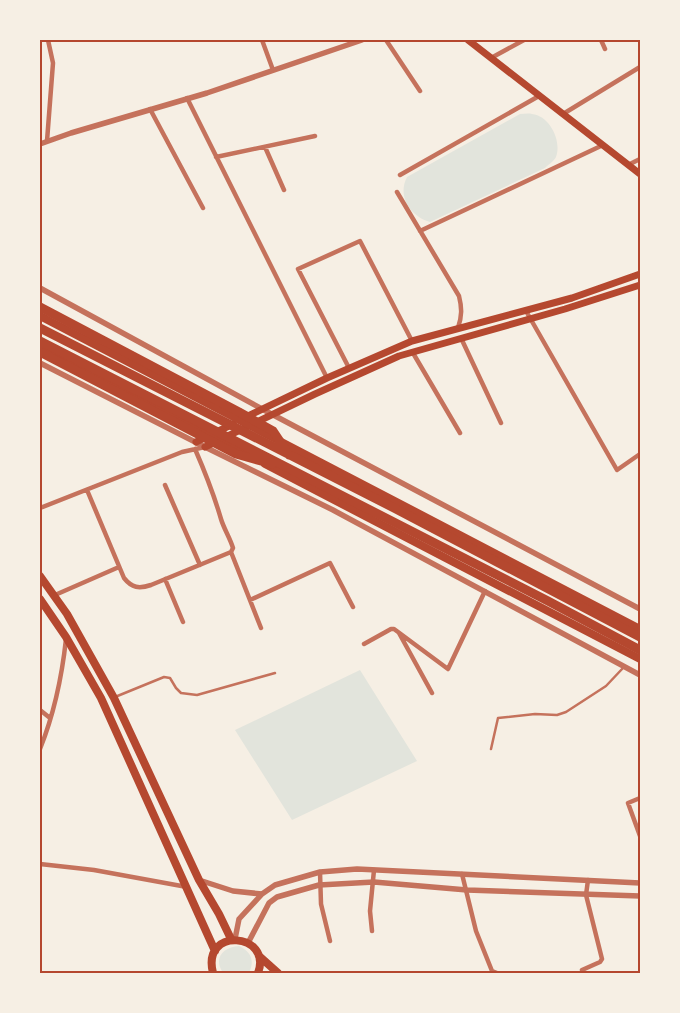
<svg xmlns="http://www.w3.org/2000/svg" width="680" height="1013" viewBox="0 0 680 1013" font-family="Figtree,sans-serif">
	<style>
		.green { fill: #e2e4dc }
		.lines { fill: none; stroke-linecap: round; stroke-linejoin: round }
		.service { stroke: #c5725c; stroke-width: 2.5 }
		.minor { stroke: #c5725c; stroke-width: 4.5 }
		.tertiary { stroke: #c5725c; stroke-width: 5.5 }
		.secondary { stroke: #b5482f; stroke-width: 7 }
		.primary { stroke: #b5482f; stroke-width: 8 }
		.trunk { stroke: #b5482f; stroke-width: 8 }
		.motorway { stroke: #b5482f; stroke-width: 9 }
		.neatline { fill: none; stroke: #b5482f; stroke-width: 2 }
	</style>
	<rect width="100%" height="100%" fill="#f6efe4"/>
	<path class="green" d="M 520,114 C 524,114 528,113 532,114 C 550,116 562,141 556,157 C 554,161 548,165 545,168 L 430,222 C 410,216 397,196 407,177 Z
		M 360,670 L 417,761 L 292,820 L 235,730 Z
		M 239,946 C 251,952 255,960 249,973 L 223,973 C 213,958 223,947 239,946 Z"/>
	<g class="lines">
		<path class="service" d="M 115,697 L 164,677 L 170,678 L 176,688 L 181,693 L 197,695 L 275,673
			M 491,749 L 498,718 L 535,714 L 557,715 L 566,712 L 606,686 L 623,668"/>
		<path class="minor" d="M 262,40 L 273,70
			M 386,40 L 420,91
			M 601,40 L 605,49
			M 491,58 L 524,40
			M 187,98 L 327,378
			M 150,109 L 203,208
			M 563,114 L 640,67
			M 47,141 L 53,63 L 48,40
			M 265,147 L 284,190
			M 216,157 L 315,136
			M 628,165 L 640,159
			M 400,175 L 539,96
			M 397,192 L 459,296 C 462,308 462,316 458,328
			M 420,231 L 603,145
			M 526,311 L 617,470 L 640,454
			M 461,338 L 501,423
			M 413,353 L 460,433
			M 349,368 L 298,269 L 360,241 L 412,341
			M 195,449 C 205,472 214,495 221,519 C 224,529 230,538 233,548 L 231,552 L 261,628
			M 165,485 L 200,565
			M 87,490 L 124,578 C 132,588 139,589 151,585 L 231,552
			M 40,508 L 182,452 L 205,447
			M 165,579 L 183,622
			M 55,595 L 119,567
			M 250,600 L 330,563 L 353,607
			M 399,633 L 432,693
			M 364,644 L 391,629 L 394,629 L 448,669 L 485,591
			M 40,710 L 50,718
			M 40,749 C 54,714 62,676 66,639
			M 640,798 L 628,803 L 640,836
			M 40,864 L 94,870 L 187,887
			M 320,872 L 321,904 L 330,941
			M 462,874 L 476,931 L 492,971 L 497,973
			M 372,931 L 370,911 L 374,870
			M 582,970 L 600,962 L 602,959 L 586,895 L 588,880"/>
		<path class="tertiary" d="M 40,144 L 71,133 L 207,93 L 362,40
			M 40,288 L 262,409 L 640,609
			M 40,363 L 205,447 L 333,510 L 640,675
			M 199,880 L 233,891 L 262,894
			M 235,939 L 239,919 L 262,894 L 275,885 L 320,872 L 357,869 L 640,883
			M 248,943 L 269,903 L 277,897 L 319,885 L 374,882 L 467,890 L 640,896"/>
		<path class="secondary" d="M 468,40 L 640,174
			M 244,418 L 327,378 L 412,341 L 572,298 L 640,274
			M 196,442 L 233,424
			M 205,447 L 315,394 L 399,356 L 565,309 L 640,285"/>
		<path class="primary" d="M 40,316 L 640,629
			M 40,346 L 246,454
			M 265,464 L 640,659"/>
		<path class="trunk" d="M 40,576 L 67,614 L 114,698 L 199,880 L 219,914 L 231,939
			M 40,599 L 66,637 L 101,698 L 215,951
			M 259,956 L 278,973
			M 213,973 C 201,926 273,933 258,973"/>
		<path class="motorway" d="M 40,307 L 239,412 L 273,431 L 289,455
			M 40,328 L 394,508 L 640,637
			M 40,341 L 548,601 L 640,650
			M 40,352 L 236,454 L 272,464"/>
	</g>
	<rect width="680" height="1013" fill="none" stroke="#f6efe4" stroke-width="82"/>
	<rect x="41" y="41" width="598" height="931" class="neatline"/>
</svg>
